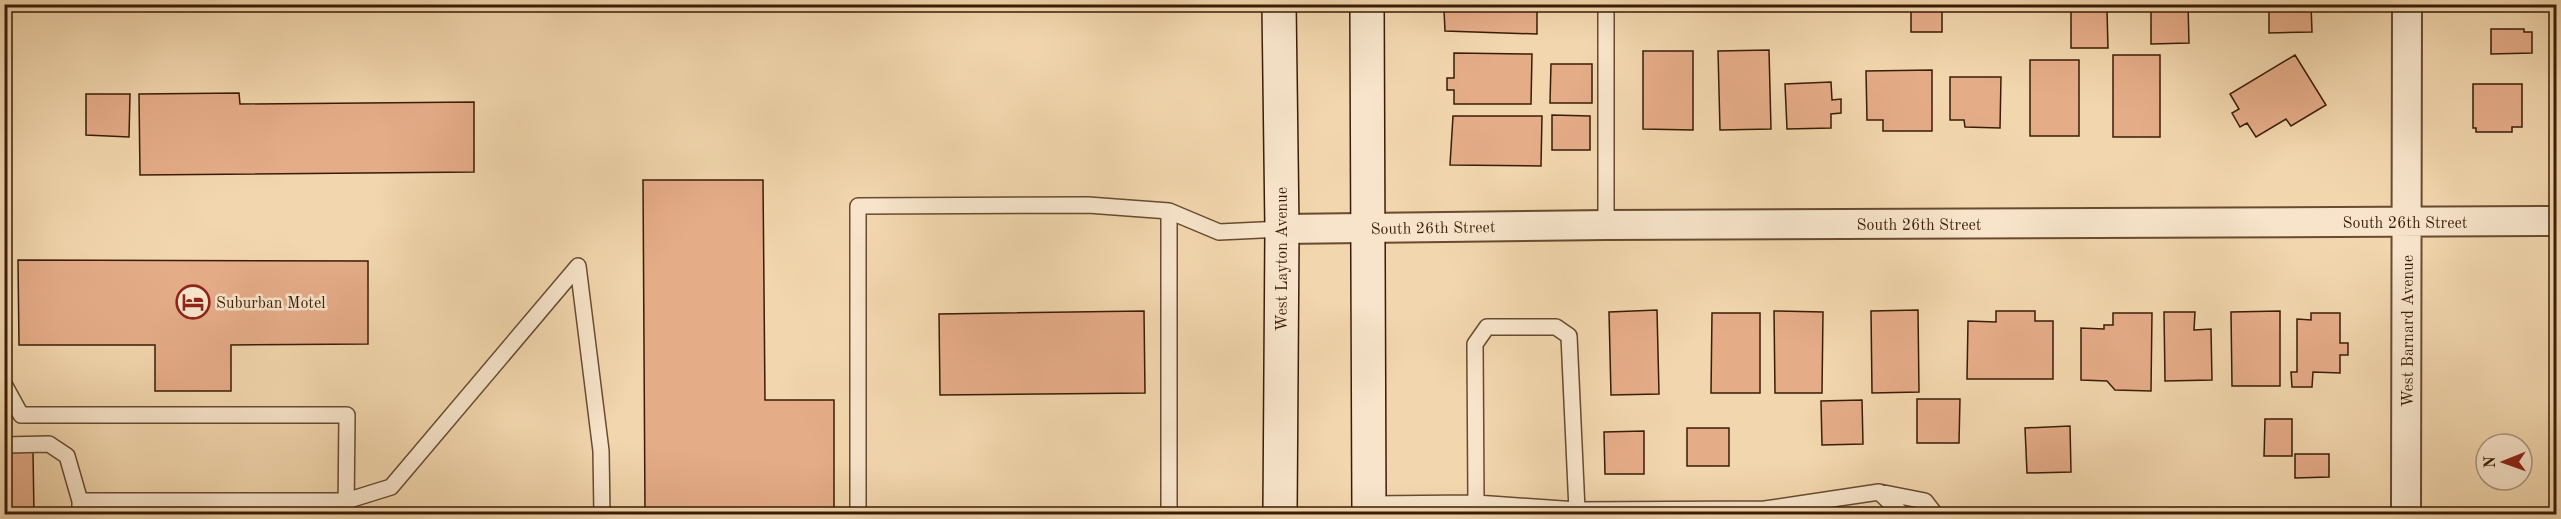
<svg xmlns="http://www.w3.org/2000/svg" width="2561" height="519" viewBox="0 0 2561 519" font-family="'Old Standard TT',serif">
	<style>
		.building { fill: #e5ac88; stroke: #3a1d07; stroke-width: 1.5 }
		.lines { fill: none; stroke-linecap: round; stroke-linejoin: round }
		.lane-casing { stroke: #684b30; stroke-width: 18 }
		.street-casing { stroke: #684b30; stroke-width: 32 }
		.secondary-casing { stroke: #3a1d07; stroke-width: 36 }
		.lane { stroke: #f7e4ca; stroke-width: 15 }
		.street { stroke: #f7e4ca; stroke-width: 28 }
		.secondary { stroke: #f7e4ca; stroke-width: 33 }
		.labels { text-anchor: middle; stroke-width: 5; stroke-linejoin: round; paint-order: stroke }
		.street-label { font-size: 16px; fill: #3a1d07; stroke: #f7e4ca }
		.poi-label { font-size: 16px; fill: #3a1d07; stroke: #f7e4ca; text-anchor: start }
	</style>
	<rect width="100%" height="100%" fill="#f2d6ad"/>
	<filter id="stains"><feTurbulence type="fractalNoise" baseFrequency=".00333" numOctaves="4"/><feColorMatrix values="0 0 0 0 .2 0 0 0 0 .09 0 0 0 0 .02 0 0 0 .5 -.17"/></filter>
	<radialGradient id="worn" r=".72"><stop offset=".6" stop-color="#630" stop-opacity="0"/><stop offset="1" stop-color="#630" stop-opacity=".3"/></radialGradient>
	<path class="building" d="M 1454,4 L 1537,4 L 1537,34 L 1445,31 L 1444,10 L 1454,10 Z
		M 1699,4 L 1743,4 L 1743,10 L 1699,10 Z
		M 1911,4 L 1942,4 L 1942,32 L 1911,32 Z
		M 2151,4 L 2188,4 L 2189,43 L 2151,44 Z
		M 2269,4 L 2311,4 L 2312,32 L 2269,33 Z
		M 2071,9 L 2107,9 L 2108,48 L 2071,48 Z
		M 2491,29 L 2524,29 L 2524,32 L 2532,32 L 2532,53 L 2491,54 Z
		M 1769,50 L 1771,129 L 1720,130 L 1718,51 Z
		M 1643,51 L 1693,51 L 1693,130 L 1643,129 Z
		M 1454,53 L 1532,54 L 1531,104 L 1454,104 L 1454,90 L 1447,90 L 1447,78 L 1454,78 Z
		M 2113,55 L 2160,55 L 2160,137 L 2113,137 Z
		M 2295,55 L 2326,105 L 2291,126 L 2286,119 L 2256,137 L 2247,123 L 2240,127 L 2232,113 L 2239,109 L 2230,94 Z
		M 2030,60 L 2079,60 L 2079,136 L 2030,136 Z
		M 1551,64 L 1592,64 L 1592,103 L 1550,103 Z
		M 1932,70 L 1932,131 L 1883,131 L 1883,120 L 1867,120 L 1866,71 Z
		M 1950,77 L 2001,77 L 2000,128 L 1965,127 L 1964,120 L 1950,120 Z
		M 1831,82 L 1832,100 L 1841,99 L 1841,113 L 1831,114 L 1831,128 L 1787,129 L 1785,84 Z
		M 2473,84 L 2522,84 L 2522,127 L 2512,127 L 2512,132 L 2476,132 L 2476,128 L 2473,128 Z
		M 239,93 L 240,104 L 474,102 L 474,172 L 140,175 L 139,94 Z
		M 86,94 L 130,94 L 129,137 L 86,135 Z
		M 1552,115 L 1590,116 L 1590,150 L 1552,150 Z
		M 1453,116 L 1542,116 L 1541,166 L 1450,165 Z
		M 643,180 L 763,180 L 765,400 L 834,400 L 834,513 L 842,512 L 842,514 L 645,514 Z
		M 18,260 L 368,261 L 368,344 L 231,345 L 231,391 L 155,391 L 155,345 L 19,345 Z
		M 1657,310 L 1659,394 L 1611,395 L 1609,312 Z
		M 1918,310 L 1919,392 L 1872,393 L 1871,311 Z
		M 1144,311 L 1145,393 L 940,395 L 939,314 Z
		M 1774,311 L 1823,312 L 1822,393 L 1775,393 Z
		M 1996,311 L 2035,311 L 2035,321 L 2053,321 L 2053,379 L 1967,379 L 1968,321 L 1996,322 Z
		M 2280,311 L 2280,386 L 2232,386 L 2231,312 Z
		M 2164,312 L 2195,312 L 2194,330 L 2211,329 L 2212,380 L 2165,381 Z
		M 1712,313 L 1760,313 L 1760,393 L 1711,393 Z
		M 2113,313 L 2152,313 L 2151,391 L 2115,390 L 2107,381 L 2081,380 L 2081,328 L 2104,329 L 2104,325 L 2113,325 Z
		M 2311,313 L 2340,313 L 2340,343 L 2348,343 L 2348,355 L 2340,355 L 2340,373 L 2313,372 L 2312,387 L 2292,387 L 2291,372 L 2297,372 L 2297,319 L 2311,320 Z
		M 1917,399 L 1960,399 L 1959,443 L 1917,443 Z
		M 1862,400 L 1863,444 L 1822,445 L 1821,401 Z
		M 2265,419 L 2292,419 L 2292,456 L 2264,456 Z
		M 2070,426 L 2071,472 L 2027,473 L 2025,428 Z
		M 1687,428 L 1729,428 L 1729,466 L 1687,466 Z
		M 1644,431 L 1644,474 L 1605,474 L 1604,432 Z
		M 33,452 L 34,514 L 4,514 L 4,453 Z
		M 2295,454 L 2329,454 L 2329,477 L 2295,478 Z"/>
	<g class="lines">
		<g class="lane-casing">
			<path id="lane" d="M 1606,225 L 1606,4
				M 4,384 L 21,415 L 347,415 L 346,514
				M 4,445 L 49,444 L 67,456 L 80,501
				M 1879,492 L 1902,514
				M 1369,504 L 1476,503 L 1577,510 L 1569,336 L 1556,327 L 1487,327 L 1475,344 L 1476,503 L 1476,514
				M 80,514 L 80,501 L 346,501 L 391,487 L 578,266 L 601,451 L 602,514
				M 858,514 L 858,206 L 1088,205 L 1169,211
				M 1169,514 L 1169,211 L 1219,232 L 1282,229
				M 1577,514 L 1577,510 L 1765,509 L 1879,492 L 1925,501 L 1935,514"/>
		</g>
		<g class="street-casing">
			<path id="street" d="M 1282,229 L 1606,225 L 2556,221
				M 2406,514 L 2407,4"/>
		</g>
		<g class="secondary-casing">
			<path id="secondary" d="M 1279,4 L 1282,229 L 1280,514
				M 1367,4 L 1369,514"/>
		</g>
		<use href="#lane" class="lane"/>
		<use href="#street" class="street"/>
		<use href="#secondary" class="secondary"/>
	</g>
	<defs>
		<g id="hotel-ring" transform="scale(1.725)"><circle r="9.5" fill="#f7e4ca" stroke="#8f2418" stroke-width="1.5"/><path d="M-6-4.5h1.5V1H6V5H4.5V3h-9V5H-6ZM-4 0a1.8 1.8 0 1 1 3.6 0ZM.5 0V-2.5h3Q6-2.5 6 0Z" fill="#8f2418"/></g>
	</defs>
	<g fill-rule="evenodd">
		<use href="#hotel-ring" x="193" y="302"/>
	</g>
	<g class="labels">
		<g class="street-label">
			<text x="2405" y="228">South 26th Street</text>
			<text x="1919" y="230">South 26th Street</text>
			<text transform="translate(1433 227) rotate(-1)" y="6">South 26th Street</text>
			<text transform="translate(1281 259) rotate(-90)" y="6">West Layton Avenue</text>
			<text transform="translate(2407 331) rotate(-90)" y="6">West Barnard Avenue</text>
		</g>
		<g class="poi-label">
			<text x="216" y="308">Suburban Motel</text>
		</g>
	</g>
	<rect width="2561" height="519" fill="none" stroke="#f2d6ad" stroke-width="24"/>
	<rect x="6" y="6" width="2549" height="507" fill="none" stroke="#3a1d07" stroke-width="3"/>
	<rect x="12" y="12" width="2537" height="495" fill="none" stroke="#3a1d07" stroke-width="1.5"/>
	<g transform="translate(2504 462) rotate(269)"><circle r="28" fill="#f7e4ca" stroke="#ab947c" stroke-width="1.5"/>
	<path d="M0-4.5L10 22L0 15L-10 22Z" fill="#8f2418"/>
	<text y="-9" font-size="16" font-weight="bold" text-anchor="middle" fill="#3a1d07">N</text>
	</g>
	<rect width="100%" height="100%" filter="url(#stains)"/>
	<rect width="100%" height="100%" fill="url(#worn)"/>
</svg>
